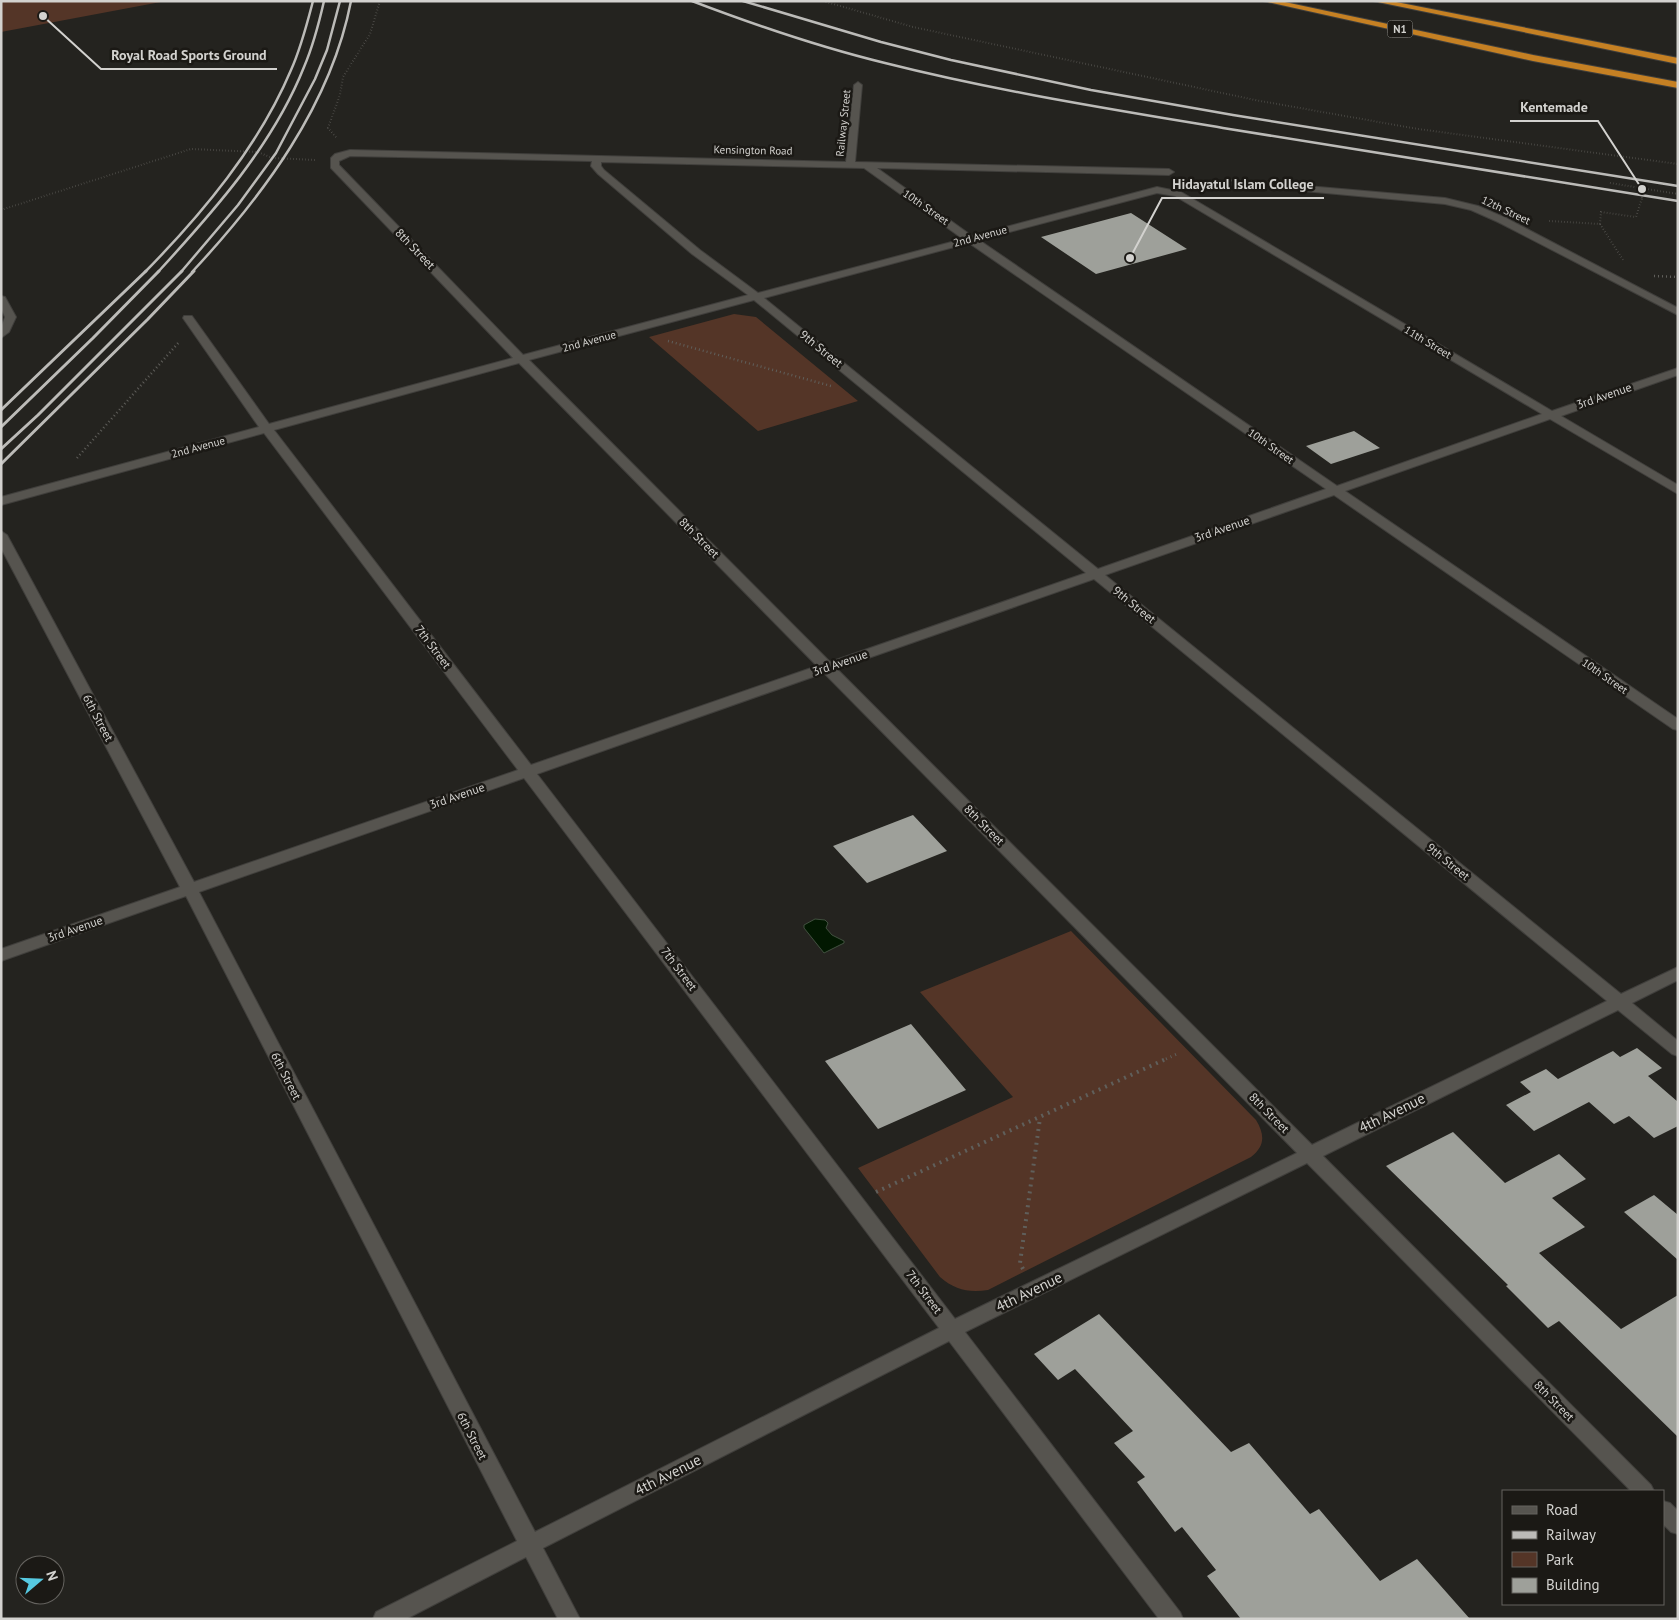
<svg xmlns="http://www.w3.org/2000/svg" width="1679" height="1620" viewBox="0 0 1679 1620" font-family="'PT Sans',sans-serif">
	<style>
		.green { fill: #543527 }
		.water { fill: #021801; stroke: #41503f }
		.building { fill: #9ea09a }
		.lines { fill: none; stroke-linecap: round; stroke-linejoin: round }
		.street-casing { stroke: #403f3c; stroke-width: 2 }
		.highway-casing { stroke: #403f3c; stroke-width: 2 }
		.path-far3 { stroke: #605f5b; stroke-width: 2; stroke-dasharray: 0.5 2.5; stroke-linecap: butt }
		.path-far2 { stroke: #605f5b; stroke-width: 2.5; stroke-dasharray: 1 3; stroke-linecap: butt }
		.path-far1 { stroke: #605f5b; stroke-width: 3; stroke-dasharray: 1 4; stroke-linecap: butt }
		.path { stroke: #605f5b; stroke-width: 4; stroke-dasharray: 2 5; stroke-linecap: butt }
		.street { fill: #56544f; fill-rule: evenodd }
		.highway { fill: #c58023; fill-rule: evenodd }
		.rail-far1 { stroke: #bcbbb8; stroke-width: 2.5 }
		.rail { stroke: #bcbbb8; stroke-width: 3 }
		.path-bridge { stroke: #605f5b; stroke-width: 2; stroke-dasharray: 0.5 2.5; stroke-linecap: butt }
		.labels { text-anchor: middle; stroke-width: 5; stroke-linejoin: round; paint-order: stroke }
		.shield { fill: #1b1915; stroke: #9c9a97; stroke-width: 1 }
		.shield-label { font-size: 11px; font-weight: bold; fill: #d3d2cf }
		.far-street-label { font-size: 11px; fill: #d3d2cf; stroke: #1b1915 }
		.street-label { font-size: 12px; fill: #d3d2cf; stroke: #1b1915 }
		.near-street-label { font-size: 15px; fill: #d3d2cf; stroke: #1b1915 }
		.leader { fill: none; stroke: #d3d2cf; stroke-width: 2 }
		.callout-dot { fill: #d3d2cf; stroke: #1b1915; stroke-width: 2 }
		.callout-label { font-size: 14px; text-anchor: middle; font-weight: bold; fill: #d3d2cf; stroke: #1b1915; stroke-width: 5; stroke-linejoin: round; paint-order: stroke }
	</style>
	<rect width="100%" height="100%" fill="#24231f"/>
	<path class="green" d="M 1,1 L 166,1 L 1,32 Z
		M 734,314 L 756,317 L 858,401 L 758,431 L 649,337 Z
		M 1071,931 L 1256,1120 C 1265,1135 1265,1146 1251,1157 L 988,1290 C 969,1293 955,1290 940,1277 L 858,1168 L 1013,1097 L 920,992 Z"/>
	<path class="water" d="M 815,919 L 825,920 L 828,923 L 826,928 L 832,935 L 844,941 L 844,943 L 824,953 L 804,928 L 804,925 Z"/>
	<path class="building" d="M 1131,213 L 1187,249 L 1096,274 L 1041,237 Z
		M 1354,431 L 1380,448 L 1331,464 L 1306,446 Z
		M 913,815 L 947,851 L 867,883 L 833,846 Z
		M 911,1024 L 966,1090 L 878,1129 L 825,1061 Z
		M 1637,1048 L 1662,1068 L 1648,1076 L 1678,1102 L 1678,1126 L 1654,1138 L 1629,1116 L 1614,1124 L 1589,1102 L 1534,1131 L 1506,1105 L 1531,1092 L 1520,1082 L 1546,1069 L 1558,1079 L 1613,1051 L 1620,1057 Z
		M 1453,1132 L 1505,1183 L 1559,1154 L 1586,1179 L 1552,1198 L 1585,1227 L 1539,1253 L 1621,1329 L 1678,1295 L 1678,1437 L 1559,1321 L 1548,1328 L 1506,1286 L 1508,1285 L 1386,1166 Z
		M 1654,1195 L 1678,1215 L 1678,1260 L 1624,1212 Z
		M 1099,1314 L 1231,1452 L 1249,1443 L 1310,1514 L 1319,1509 L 1380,1581 L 1417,1559 L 1470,1619 L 1241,1619 L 1207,1576 L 1216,1570 L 1182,1527 L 1175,1532 L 1137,1482 L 1145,1477 L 1114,1443 L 1133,1431 L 1075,1369 L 1058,1380 L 1034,1354 Z"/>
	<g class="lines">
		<g class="street-casing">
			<path id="street" d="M 858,82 L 862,85 L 855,162 L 1169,169 L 1174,172 L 1169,175 L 877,168 L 972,236 L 1157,187 L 1181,192 L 1552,411 L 1678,368 L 1678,375 L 1561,416 L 1678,485 L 1678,494 L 1550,419 L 1345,491 L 1678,719 L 1678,730 L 1673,729 L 1334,495 L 1105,575 L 1621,994 L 1678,967 L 1678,980 L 1632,1003 L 1678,1041 L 1678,1056 L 1672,1054 L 1618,1010 L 1323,1156 L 1651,1485 L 1654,1491 L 1631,1491 L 1307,1163 L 965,1332 L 1180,1612 L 1183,1619 L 1159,1619 L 949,1341 L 543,1548 L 580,1619 L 558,1619 L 526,1557 L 406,1619 L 373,1619 L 376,1612 L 517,1541 L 186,896 L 1,961 L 1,949 L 180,887 L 1,548 L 1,531 L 7,535 L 194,882 L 518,770 L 264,433 L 1,505 L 1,497 L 259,427 L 183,318 L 184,316 L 192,316 L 269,424 L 513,358 L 331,168 L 331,158 L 335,154 L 350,150 L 846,162 L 854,85 ZM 350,156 L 592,161 L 591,166 L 598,174 L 692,254 L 748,295 L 523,355 L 339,165 L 339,161 ZM 601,162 L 864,168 L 963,239 L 758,293 L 700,250 L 604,170 L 601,166 ZM 1157,193 L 1175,196 L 1542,414 L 1337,486 L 979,240 ZM 969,243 L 1326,489 L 1098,569 L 764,298 ZM 754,300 L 1086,573 L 830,662 L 529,360 ZM 519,363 L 817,666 L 531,765 L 274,430 ZM 1094,579 L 1607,1001 L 1312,1145 L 837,669 ZM 824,673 L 1297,1153 L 955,1319 L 537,774 ZM 524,778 L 939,1328 L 535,1532 L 199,892 Z
				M 1307,186 L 1445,198 L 1478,206 L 1506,218 L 1678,308 L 1678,315 L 1498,222 L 1471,210 L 1445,204 L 1304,191 L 1304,187 Z
				M 1,296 L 5,297 L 16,317 L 9,332 L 1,338 L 1,328 L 5,317 L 1,308 Z
				M 1663,1501 L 1670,1503 L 1678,1511 L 1678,1534 L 1671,1532 L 1663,1524 Z"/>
		</g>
		<g class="highway-casing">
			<path id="highway" d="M 1263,1 L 1280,1 L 1533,55 L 1678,82 L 1678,88 L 1533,61 Z
				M 1373,1 L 1391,1 L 1678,58 L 1678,64 Z"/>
		</g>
		<path class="path-far3" d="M 823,1 L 913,27 L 1255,100 L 1418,129 L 1678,164
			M 336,137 L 328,128 L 340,95 L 343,77 L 370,34 L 380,1
			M 1610,183 L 1678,194
			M 1205,186 L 1234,180 L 1290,184
			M 1,210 L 191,149 L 258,152 L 272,158 L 316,160
			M 1549,221 L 1600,224 L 1601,212 L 1636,217 L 1642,198
			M 1600,224 L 1623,260"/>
		<path class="path-far2" d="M 1654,276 L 1678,277
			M 668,341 L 831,386
			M 77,458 L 180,341"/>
		<path class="path-far1" d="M 1166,1059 L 1177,1054"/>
		<path class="path" d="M 876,1192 L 1168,1058
			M 1023,1269 L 1020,1263 L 1040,1118"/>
		<use href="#street" class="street"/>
		<use href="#highway" class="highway"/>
		<path class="rail-far1" d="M 692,1 C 755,25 819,47 885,63 C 996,91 1110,109 1223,128 C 1374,153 1526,177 1678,201
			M 743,1 L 881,42 L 951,60 L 1091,90 L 1233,115 L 1678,186
			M 145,272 C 202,214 259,146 291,70 C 301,48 307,24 313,1
			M 158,272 C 214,211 273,145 304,67 C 313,46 319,23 324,1
			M 181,272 L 238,205 L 276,153 L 315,79 L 327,50 L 340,1
			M 192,272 C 263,196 331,105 351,1"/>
		<path class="rail" d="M 1,410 L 146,271
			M 1,427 L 93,338 L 159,271
			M 1,449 L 38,415 L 182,271
			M 1,464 L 148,319 L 194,271"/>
		<path class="path-bridge" d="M 1642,198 L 1644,188"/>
	</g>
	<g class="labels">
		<rect class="shield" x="1387.5" y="20.5" width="25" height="17" rx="4"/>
		<g class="shield-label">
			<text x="1400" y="33">N1</text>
		</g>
		<g class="far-street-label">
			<text transform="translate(843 123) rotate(-84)" y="4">Railway Street</text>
			<text transform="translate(753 150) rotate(1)" y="4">Kensington Road</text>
			<text transform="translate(926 207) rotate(35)" y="4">10th Street</text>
			<text transform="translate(1506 210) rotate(25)" y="4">12th Street</text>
			<text transform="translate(980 236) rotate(-15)" y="4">2nd Avenue</text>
			<text transform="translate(589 341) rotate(-15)" y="4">2nd Avenue</text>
			<text transform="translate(1428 342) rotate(31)" y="4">11th Street</text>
			<text transform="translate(1271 446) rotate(35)" y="4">10th Street</text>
			<text transform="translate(198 447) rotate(-15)" y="4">2nd Avenue</text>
			<text transform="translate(1605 676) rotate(35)" y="4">10th Street</text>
		</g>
		<g class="street-label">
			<text transform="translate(415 249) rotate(46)" y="4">8th Street</text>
			<text transform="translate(821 349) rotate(39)" y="4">9th Street</text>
			<text transform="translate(1604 396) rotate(-19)" y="4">3rd Avenue</text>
			<text transform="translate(1222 529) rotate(-19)" y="4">3rd Avenue</text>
			<text transform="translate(699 538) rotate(45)" y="4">8th Street</text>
			<text transform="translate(1134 605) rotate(39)" y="4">9th Street</text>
			<text transform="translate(433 647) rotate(53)" y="4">7th Street</text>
			<text transform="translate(840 663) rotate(-19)" y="4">3rd Avenue</text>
			<text transform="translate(98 718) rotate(62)" y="4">6th Street</text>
			<text transform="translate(457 796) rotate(-19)" y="4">3rd Avenue</text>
			<text transform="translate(984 825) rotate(45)" y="4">8th Street</text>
			<text transform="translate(1448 862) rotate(39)" y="4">9th Street</text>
			<text transform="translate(75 929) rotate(-19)" y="4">3rd Avenue</text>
			<text transform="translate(679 969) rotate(53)" y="4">7th Street</text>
			<text transform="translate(286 1076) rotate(63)" y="4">6th Street</text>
			<text transform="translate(1269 1113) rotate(45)" y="4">8th Street</text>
			<text transform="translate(924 1292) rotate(53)" y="4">7th Street</text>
			<text transform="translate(1554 1401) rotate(45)" y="4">8th Street</text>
			<text transform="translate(472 1436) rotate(63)" y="4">6th Street</text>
		</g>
		<g class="near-street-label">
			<text transform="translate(1392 1113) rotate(-26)" y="5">4th Avenue</text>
			<text transform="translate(1029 1292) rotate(-26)" y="5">4th Avenue</text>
			<text transform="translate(668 1475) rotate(-27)" y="5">4th Avenue</text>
		</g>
	</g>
	<path class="leader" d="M43 16L101 69H277M1642 189L1598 121H1510M1130 258L1162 198H1324"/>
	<g class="callout-dot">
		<circle cx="43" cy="16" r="5"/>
		<circle cx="1642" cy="189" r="5"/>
		<circle cx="1130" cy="258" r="5"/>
	</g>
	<g class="callout-label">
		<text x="189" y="60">Royal Road Sports Ground</text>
		<text x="1554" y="112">Kentemade</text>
		<text x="1243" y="189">Hidayatul Islam College</text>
	</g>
	<rect width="1679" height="1620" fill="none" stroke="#d3d2cf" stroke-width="5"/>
	<rect x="1502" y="1490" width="162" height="115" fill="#1b1915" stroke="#65635f"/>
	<rect x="1512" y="1506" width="25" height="8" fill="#56544f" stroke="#65635f"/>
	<text x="1546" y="1515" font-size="15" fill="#d3d2cf">Road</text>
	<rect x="1512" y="1531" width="25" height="8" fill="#bcbbb8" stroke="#65635f"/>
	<text x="1546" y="1540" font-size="15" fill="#d3d2cf">Railway</text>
	<rect x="1512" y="1552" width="25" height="15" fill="#543527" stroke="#65635f"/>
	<text x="1546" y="1565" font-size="15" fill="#d3d2cf">Park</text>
	<rect x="1512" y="1578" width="25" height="15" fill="#9ea09a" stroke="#65635f"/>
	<text x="1546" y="1590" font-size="15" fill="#d3d2cf">Building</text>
	<g transform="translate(40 1580) rotate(71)"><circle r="24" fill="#1b1915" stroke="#65635f"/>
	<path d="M0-4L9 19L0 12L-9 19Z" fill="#56c9e1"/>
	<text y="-8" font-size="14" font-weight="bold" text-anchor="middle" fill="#d3d2cf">N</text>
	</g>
</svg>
